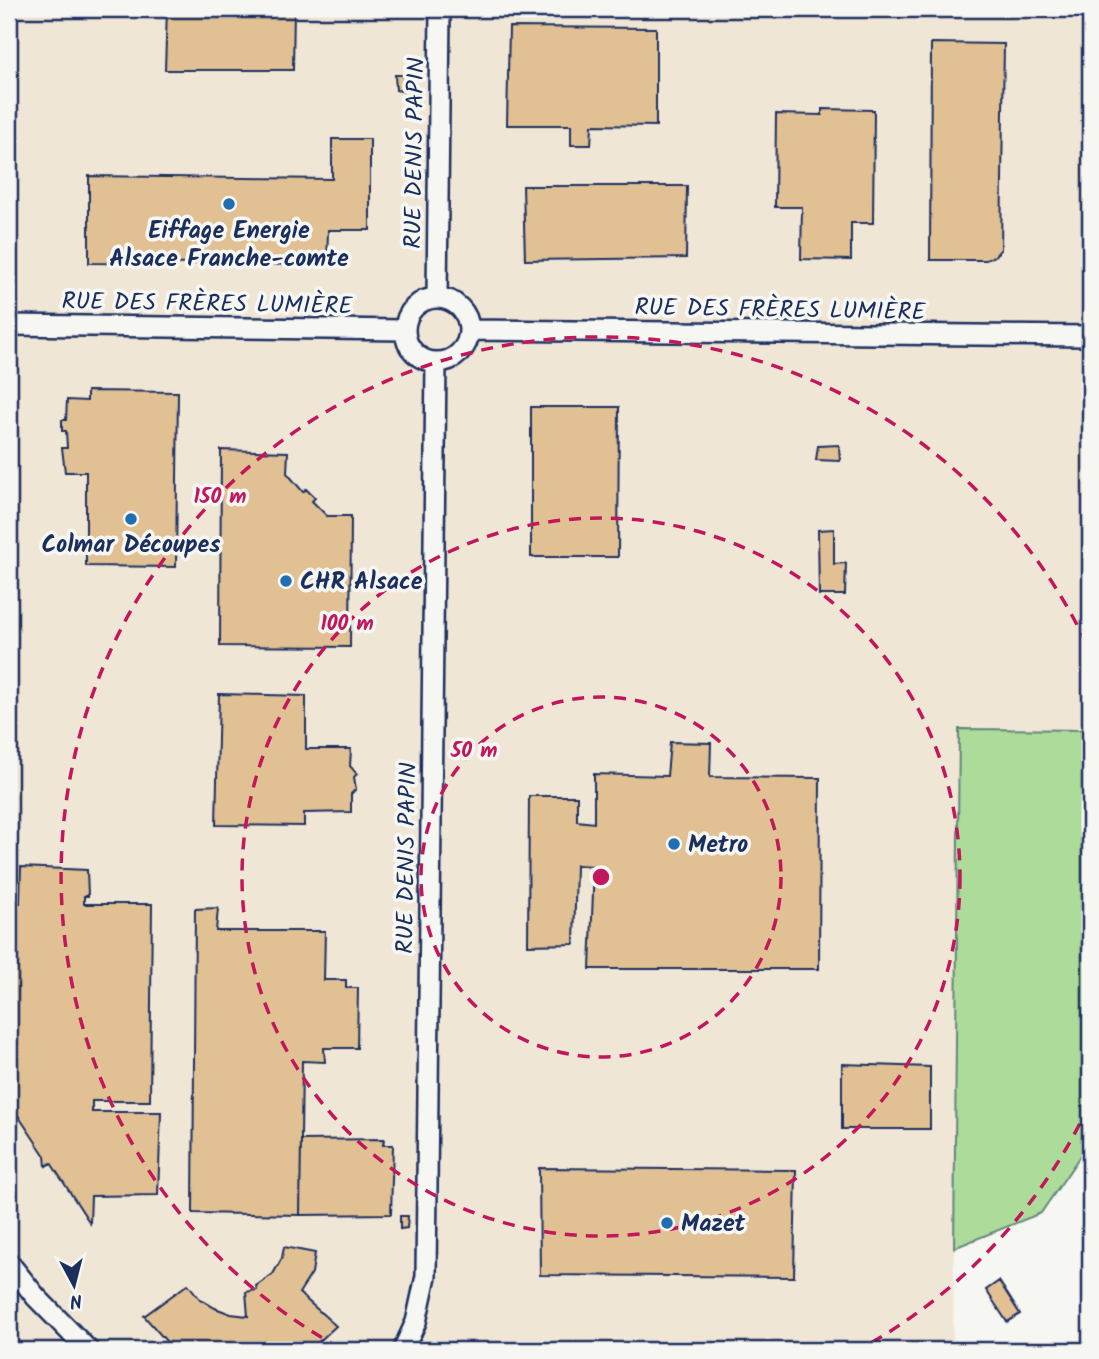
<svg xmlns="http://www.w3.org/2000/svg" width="1099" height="1359" viewBox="0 0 1099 1359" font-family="Kalam,sans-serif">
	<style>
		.built { fill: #f0e6d6 }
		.green { fill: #acdb9a; stroke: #64857c; stroke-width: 2 }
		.building { fill: #e1c194; stroke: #1b2f5e; stroke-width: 2 }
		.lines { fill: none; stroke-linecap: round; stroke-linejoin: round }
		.street-casing { stroke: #1b2f5e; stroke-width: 24 }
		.street { stroke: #f6f6f2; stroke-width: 19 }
		.ring { fill: none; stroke: #c2185b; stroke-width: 3.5; stroke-dasharray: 12 9 }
		.poi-dot { fill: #1f6fb2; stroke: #f6f6f2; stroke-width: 2.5 }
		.labels { text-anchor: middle; stroke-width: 7; stroke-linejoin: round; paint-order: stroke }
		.street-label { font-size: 24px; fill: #1b2f5e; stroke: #f6f6f2 }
		.poi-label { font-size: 24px; font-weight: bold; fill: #1b2f5e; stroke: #f6f6f2; text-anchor: start }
		.centre { fill: #c2185b; stroke: #f6f6f2; stroke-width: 3.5 }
		.ring-label { font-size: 21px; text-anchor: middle; font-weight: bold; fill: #c2185b; stroke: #f6f6f2; stroke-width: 7; stroke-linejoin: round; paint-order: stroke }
	</style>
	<rect width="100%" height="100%" fill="#f6f6f2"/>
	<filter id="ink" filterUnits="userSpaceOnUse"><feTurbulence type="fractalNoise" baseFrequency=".0143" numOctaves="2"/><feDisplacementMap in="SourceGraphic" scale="14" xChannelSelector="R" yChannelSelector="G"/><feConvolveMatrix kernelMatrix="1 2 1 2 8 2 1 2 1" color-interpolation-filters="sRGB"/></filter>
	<g filter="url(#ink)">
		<path class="built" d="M 9,9 L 1090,9 L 1090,730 L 959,729 L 953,1350 L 9,1350 Z"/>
		<path class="green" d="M 959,729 L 1090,730 L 1090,1170 L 1080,1156 L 1041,1213 L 954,1248 Z"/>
		<path class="building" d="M 167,9 L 294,9 L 293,70 L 165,70 Z
			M 509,27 L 656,28 L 656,126 L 592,125 L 591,145 L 571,145 L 571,125 L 507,125 Z
			M 931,43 L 1004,44 L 1001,249 L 995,256 L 986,260 L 930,260 Z
			M 395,75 L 404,75 L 403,91 L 396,90 Z
			M 822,109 L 874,110 L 873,223 L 851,223 L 851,260 L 801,259 L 802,207 L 775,207 L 776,114 L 822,115 Z
			M 332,139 L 370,139 L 370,230 L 328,230 L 327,265 L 89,263 L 89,176 L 332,179 Z
			M 523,186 L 687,186 L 686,258 L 525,260 Z
			M 87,391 L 178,392 L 176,567 L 86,566 L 86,472 L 65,472 L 62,448 L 67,448 L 66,431 L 62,431 L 62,420 L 66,420 L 67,400 L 87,401 Z
			M 531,407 L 619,407 L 618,557 L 531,557 Z
			M 839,445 L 840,461 L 816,460 L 818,446 Z
			M 221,450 L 288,452 L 287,473 L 303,492 L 306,489 L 315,498 L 312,501 L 327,516 L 351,516 L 350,647 L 220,646 Z
			M 834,529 L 834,564 L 846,563 L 845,595 L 819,595 L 818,530 Z
			M 219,694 L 306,696 L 306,749 L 351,749 L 350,766 L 357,774 L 354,777 L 356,789 L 351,794 L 351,812 L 304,813 L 304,826 L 216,825 Z
			M 670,742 L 711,743 L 710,777 L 820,778 L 819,969 L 590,969 L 594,866 L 576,865 L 574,944 L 528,945 L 529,796 L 577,796 L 577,821 L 594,823 L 594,774 L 667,776 Z
			M 21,867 L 87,870 L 88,896 L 84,896 L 84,904 L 152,904 L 150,1101 L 92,1101 L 92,1112 L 161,1112 L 158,1195 L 91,1196 L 90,1223 L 51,1163 L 46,1166 L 45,1156 L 9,1102 L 9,903 L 20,903 Z
			M 218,908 L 216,931 L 325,931 L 324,980 L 346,980 L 346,988 L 358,988 L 357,1048 L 324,1048 L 325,1062 L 302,1061 L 300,1215 L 193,1213 L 195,909 Z
			M 842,1064 L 930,1067 L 930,1129 L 842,1129 Z
			M 384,1139 L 383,1145 L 393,1145 L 391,1214 L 300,1215 L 301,1140 Z
			M 539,1168 L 796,1170 L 794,1277 L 540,1275 Z
			M 400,1216 L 408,1216 L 407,1228 L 400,1229 Z
			M 284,1247 L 315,1253 L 312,1273 L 299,1293 L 336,1326 L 310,1350 L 180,1350 L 166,1341 L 144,1316 L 188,1284 L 200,1299 L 215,1308 L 231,1314 L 248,1316 L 246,1292 L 257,1290 L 256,1286 L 273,1274 L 282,1258 Z
			M 999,1281 L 1020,1314 L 1007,1322 L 986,1290 Z"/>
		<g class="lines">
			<g class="street-casing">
				<path id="street" d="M 437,298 L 440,9
					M405 330a32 32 0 1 1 64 0a32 32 0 1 1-64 0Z
					M 9,325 L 405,330
					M 469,330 L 1090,336
					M 9,1263 L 36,1297 L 88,1350
					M 403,1350 L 416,1322 L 426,1276 L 436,362"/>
			</g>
			<use href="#street" class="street"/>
		</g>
	</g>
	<g class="ring">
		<circle cx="601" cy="877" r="180"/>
		<circle cx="601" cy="877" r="359"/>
		<path d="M1089 1105A539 539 0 0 1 862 1348M340 1348A539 539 0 1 1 1089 649"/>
	</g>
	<g class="poi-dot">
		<circle cx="229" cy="204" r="7"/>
		<circle cx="131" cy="519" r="7"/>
		<circle cx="286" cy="581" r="7"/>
		<circle cx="674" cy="844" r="7"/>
		<circle cx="667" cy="1223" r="7"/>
	</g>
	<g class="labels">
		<g class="street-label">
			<text transform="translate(414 153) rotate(-89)" y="8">RUE DENIS PAPIN</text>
			<text transform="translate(207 303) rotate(1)" y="8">RUE DES FRÈRES LUMIÈRE</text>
			<text transform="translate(780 309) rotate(1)" y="8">RUE DES FRÈRES LUMIÈRE</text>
			<text transform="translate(406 858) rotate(-89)" y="8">RUE DENIS PAPIN</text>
		</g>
		<g class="poi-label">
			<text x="229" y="238" text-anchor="middle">Eiffage Energie<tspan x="229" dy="28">Alsace Franche-comte</tspan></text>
			<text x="131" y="552" text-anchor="middle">Colmar Découpes</text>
			<text x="300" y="589">CHR Alsace</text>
			<text x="688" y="852">Metro</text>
			<text x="681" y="1231">Mazet</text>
		</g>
	</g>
	<circle cx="601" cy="877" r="10" class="centre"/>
	<g class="ring-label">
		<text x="220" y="503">150 m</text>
		<text x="347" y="630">100 m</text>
		<text x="474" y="757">50 m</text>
	</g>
	<rect width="1099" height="1359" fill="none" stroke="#f6f6f2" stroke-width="35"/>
	<rect x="18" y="18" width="1064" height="1324" fill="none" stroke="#1b2f5e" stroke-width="2.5" filter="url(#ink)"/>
	<g transform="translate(74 1285) rotate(173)" stroke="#f6f6f2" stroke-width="5" paint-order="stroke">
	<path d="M0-5L12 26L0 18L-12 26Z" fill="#1b2f5e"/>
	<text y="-10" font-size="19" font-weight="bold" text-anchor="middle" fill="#1b2f5e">N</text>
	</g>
</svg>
